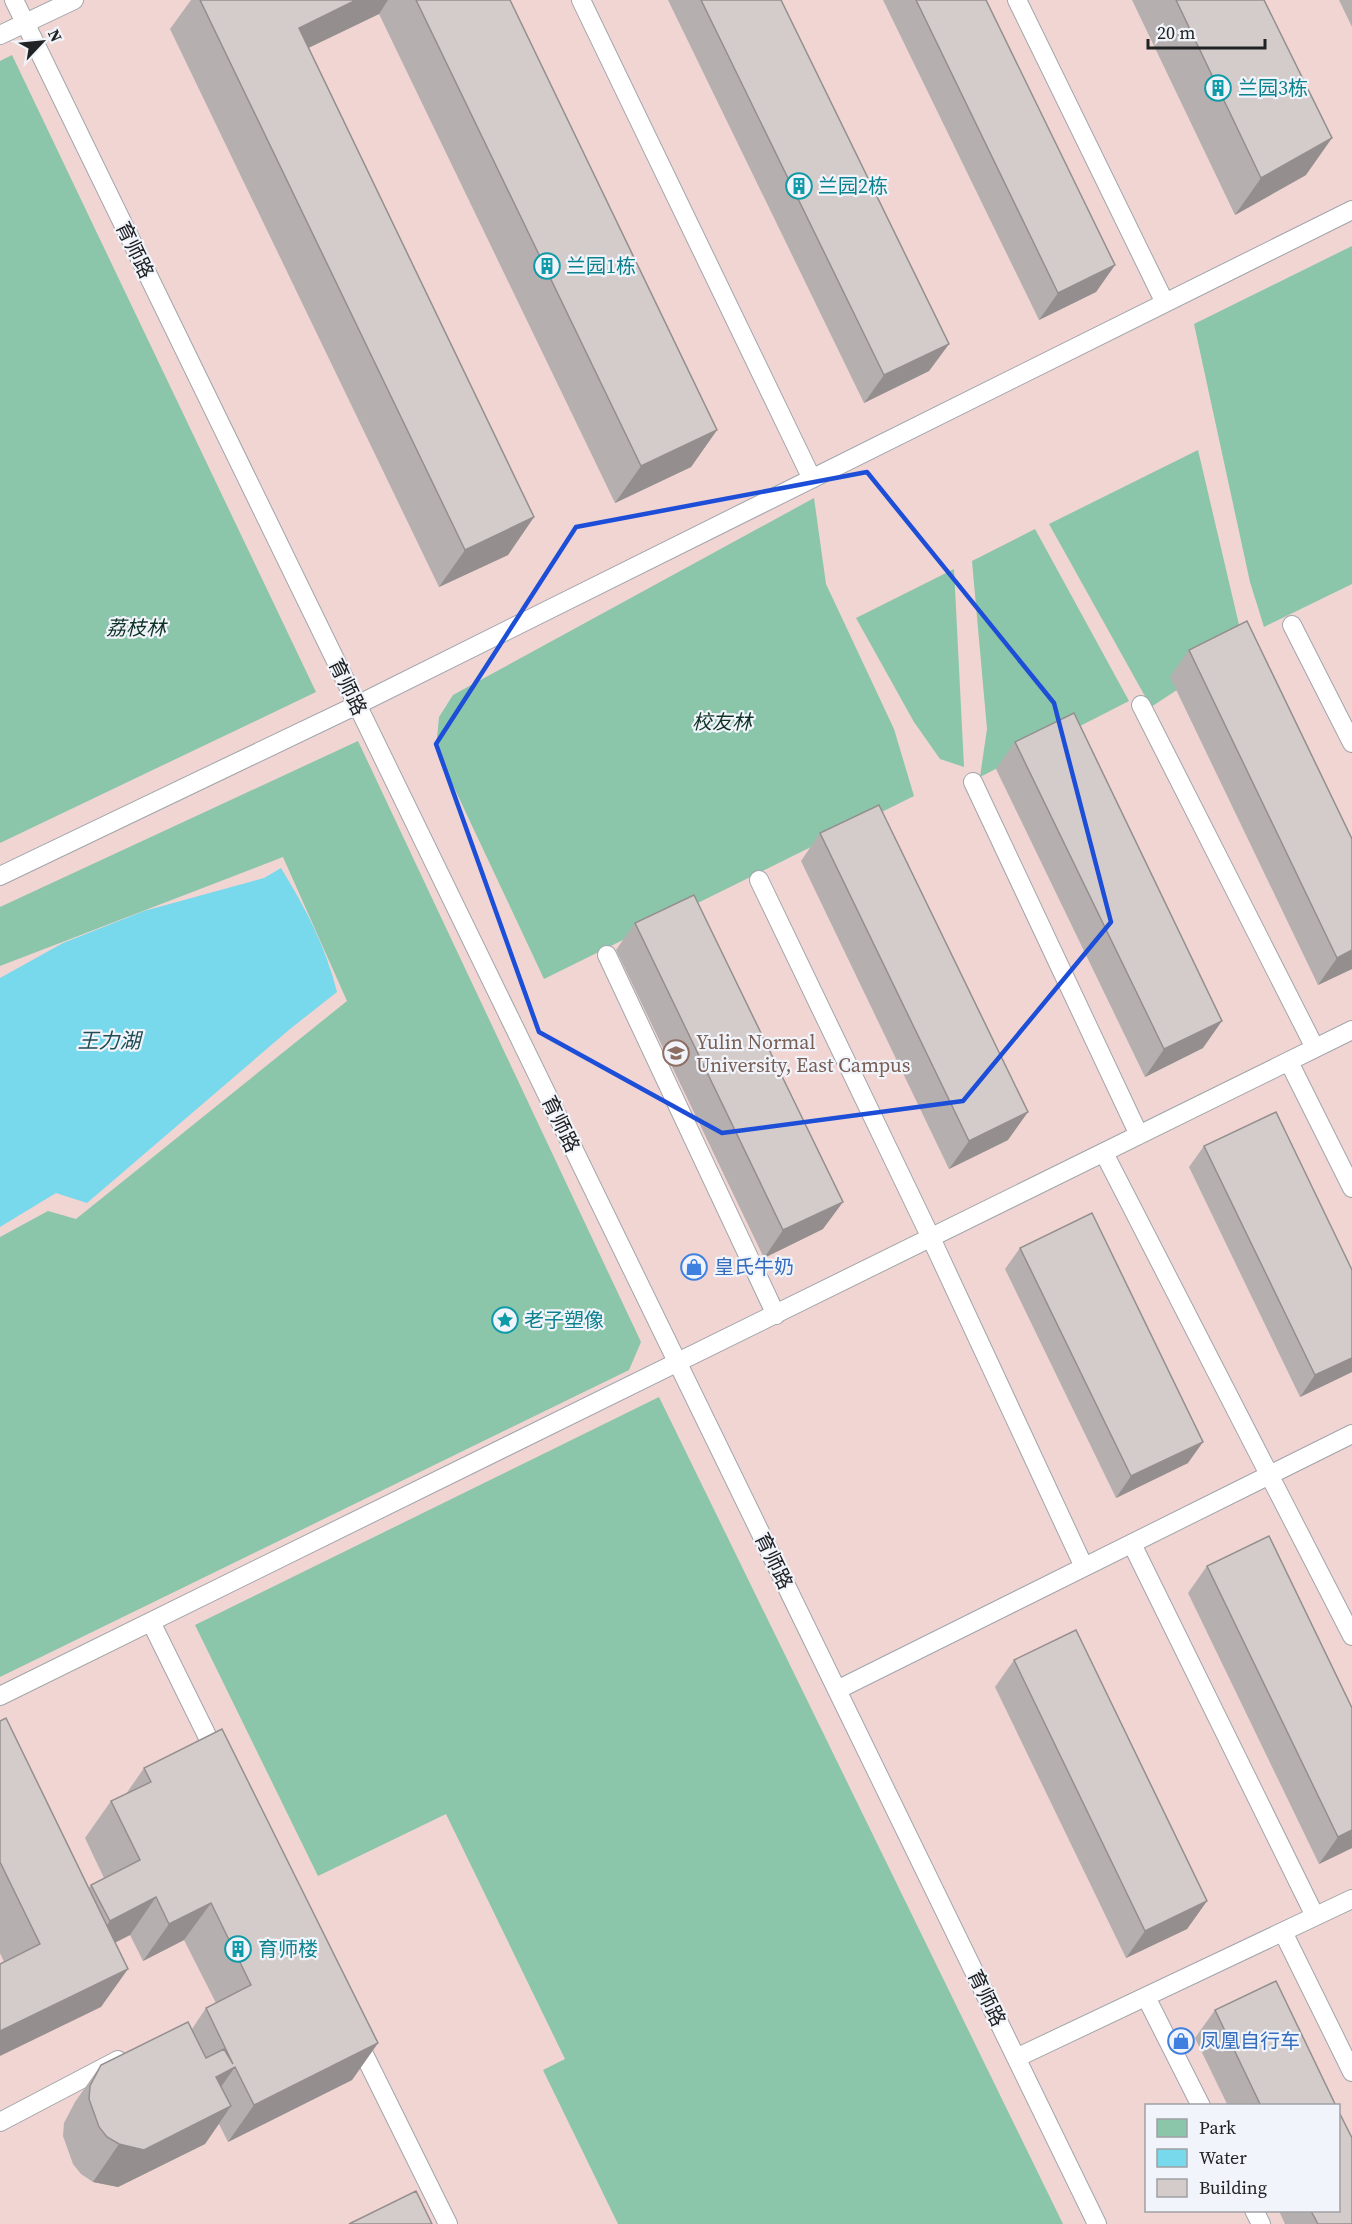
<svg xmlns="http://www.w3.org/2000/svg" width="1352" height="2224" viewBox="0 0 1352 2224" font-family="'Source Serif 4','Noto Sans SC',serif">
	<style>
		.education { fill: #f0d5d3; fill-rule: evenodd }
		.green { fill: #8bc5aa }
		.water { fill: #79d9ec }
		.lines { fill: none; stroke-linecap: round; stroke-linejoin: round }
		.service-casing { stroke: #a2a5ab; stroke-width: 20 }
		.service { stroke: #fff; stroke-width: 18 }
		.wall { fill: #b6afaf }
		.shaded-wall { fill: #948f8e }
		.building { fill: #d4cccb; stroke: #948f8e; stroke-width: 1.5 }
		.marked { fill: none; stroke: #1d4ed8; stroke-width: 4.5; stroke-linejoin: round }
		.labels { text-anchor: middle; stroke-width: 4.5; stroke-linejoin: round; paint-order: stroke }
		.culture-label { font-size: 20px; fill: #0d838f; stroke: #f1f4fa; text-anchor: start }
		.street-label { font-size: 20px; fill: #212224; stroke: #f1f4fa }
		.park-label { font-size: 20px; font-style: italic; fill: #0e3324; stroke: #f1f4fa }
		.education-label { font-size: 20px; fill: #785e54; stroke: #f1f4fa; text-anchor: start }
		.shop-label { font-size: 20px; fill: #366cbe; stroke: #f1f4fa; text-anchor: start }
		.water-label { font-size: 21px; font-style: italic; fill: #204c54; stroke: #f1f4fa }
	</style>
	<rect width="100%" height="100%" fill="#e4e6ed"/>
	<path class="education" d="M 0,0 L 1352,0 L 1352,2224 L 0,2224 ZM 1146,2106 L 1338,2106 L 1338,2210 L 1146,2210 Z"/>
	<path class="green" d="M 12,55 L 316,692 L 0,843 L 0,61 Z
		M 1352,246 L 1352,584 L 1264,627 L 1250,582 L 1194,324 Z
		M 1198,450 L 1244,646 L 1151,707 L 1049,524 Z
		M 814,498 L 826,584 L 894,729 L 914,796 L 544,979 L 436,749 L 439,717 L 453,695 Z
		M 1035,529 L 1129,701 L 980,777 L 987,729 L 972,561 Z
		M 954,569 L 964,767 L 940,759 L 914,722 L 856,618 Z
		M 358,741 L 641,1342 L 629,1370 L 0,1677 L 0,1237 L 48,1211 L 76,1219 L 347,1001 L 283,857 L 0,966 L 0,907 Z
		M 659,1397 L 1063,2224 L 618,2224 L 543,2070 L 565,2059 L 446,1814 L 318,1876 L 195,1625 Z"/>
	<path class="water" d="M 281,868 C 305,907 326,947 337,992 L 290,1029 L 87,1203 L 56,1193 L 0,1227 L 0,978 L 63,943 L 144,911 L 264,878 Z"/>
	<g class="lines">
		<g class="service-casing">
			<path id="service" d="M 14,0 L 1097,2224
				M 581,0 L 812,479
				M 1017,0 L 1165,303
				M 0,35 L 74,0
				M 1292,625 L 1352,743
				M 1141,705 L 1315,1048
				M 973,782 L 1139,1135
				M 0,876 L 357,705 L 1352,210
				M 759,880 L 931,1238 L 1084,1567
				M 607,955 L 776,1315
				M 1289,1062 L 1352,1188
				M 1104,1153 L 1352,1636
				M 1132,1544 L 1315,1916
				M 151,1622 L 218,1758
				M 837,1690 L 1352,1434
				M 0,1696 L 1352,1030
				M 1283,1932 L 1352,2072
				M 1146,1997 L 1201,2106
				M 356,2038 L 448,2224
				M 1016,2058 L 1352,1899
				M 0,2122 L 118,2060
				M 1254,2210 L 1261,2224"/>
		</g>
		<use href="#service" class="service"/>
	</g>
	<path class="wall" d="M 191,0 L 510,0 L 717,430 L 691,467 L 615,503 L 379,14 L 308,48 L 534,517 L 508,555 L 439,587 L 170,29 Z
		M 668,0 L 781,0 L 949,344 L 929,371 L 864,403 Z
		M 883,0 L 986,0 L 1115,265 L 1096,292 L 1039,320 Z
		M 1132,0 L 1264,0 L 1306,175 L 1235,215 Z
		M 1339,0 L 1352,0 L 1352,27 Z
		M 1189,650 L 1352,839 L 1352,969 L 1318,985 L 1170,677 Z
		M 1015,742 L 1203,1048 L 1145,1077 L 996,769 Z
		M 820,833 L 1008,1140 L 949,1169 L 801,861 Z
		M 635,923 L 823,1229 L 764,1258 L 616,950 Z
		M 1204,1146 L 1352,1270 L 1352,1372 L 1300,1397 L 1189,1167 Z
		M 1020,1248 L 1188,1463 L 1116,1498 L 1005,1269 Z
		M 1207,1566 L 1352,1848 L 1319,1864 L 1188,1593 Z
		M 1014,1660 L 1207,1901 L 1187,1929 L 1126,1958 L 995,1687 Z
		M 0,1721 L 88,1889 L 91,1885 L 104,1878 L 85,1838 L 111,1801 L 126,1794 L 144,1768 L 378,2043 L 352,2080 L 228,2142 L 219,2124 L 205,2144 L 118,2187 L 93,2182 L 81,2174 L 73,2164 L 63,2136 L 64,2123 L 75,2102 L 101,2065 L 192,2029 L 206,2008 L 216,2003 L 184,1940 L 143,1961 L 130,1935 L 115,1943 L 101,2007 L 4,1962 L 0,1953 Z
		M 1215,2010 L 1336,2106 L 1228,2106 L 1195,2038 Z
		M 1279,2211 L 1338,2211 L 1352,2224 L 1285,2224 Z"/>
	<path class="shaded-wall" d="M 356,0 L 388,0 L 379,14 L 273,65 L 299,28 Z
		M 1332,138 L 1306,175 L 1235,215 L 1261,178 Z
		M 1115,265 L 1096,292 L 1039,320 L 1058,293 Z
		M 949,344 L 929,371 L 864,403 L 884,375 Z
		M 717,430 L 691,467 L 615,503 L 641,466 Z
		M 534,517 L 508,555 L 439,587 L 465,550 Z
		M 1352,950 L 1352,969 L 1318,985 L 1337,958 Z
		M 1222,1021 L 1203,1048 L 1145,1077 L 1164,1049 Z
		M 1028,1112 L 1008,1140 L 949,1169 L 969,1141 Z
		M 843,1202 L 823,1229 L 764,1258 L 783,1230 Z
		M 1352,1358 L 1352,1372 L 1300,1397 L 1315,1375 Z
		M 1203,1442 L 1188,1463 L 1116,1498 L 1131,1476 Z
		M 1352,1830 L 1352,1848 L 1319,1864 L 1338,1837 Z
		M 156,1897 L 130,1935 L 84,1958 L 110,1921 Z
		M 1207,1901 L 1187,1929 L 1126,1958 L 1145,1931 Z
		M 211,1903 L 184,1940 L 143,1961 L 169,1924 Z
		M 128,1969 L 101,2007 L 0,2056 L 0,2031 Z
		M 378,2043 L 352,2080 L 228,2142 L 254,2105 Z
		M 235,2067 L 209,2104 L 216,2077 Z
		M 231,2106 L 205,2144 L 118,2187 L 93,2182 L 119,2144 Z"/>
	<path class="building" d="M 200,0 L 356,0 L 299,28 L 534,517 L 465,550 Z
		M 416,0 L 510,0 L 717,430 L 641,466 Z
		M 701,0 L 781,0 L 949,344 L 884,375 Z
		M 916,0 L 986,0 L 1115,265 L 1058,293 Z
		M 1176,0 L 1264,0 L 1332,138 L 1261,178 Z
		M 1247,621 L 1352,839 L 1352,950 L 1337,958 L 1189,650 Z
		M 1074,713 L 1222,1021 L 1164,1049 L 1015,742 Z
		M 879,805 L 1028,1112 L 969,1141 L 820,833 Z
		M 694,895 L 843,1202 L 783,1230 L 635,923 Z
		M 1276,1112 L 1352,1270 L 1352,1358 L 1315,1375 L 1204,1146 Z
		M 1092,1213 L 1203,1442 L 1131,1476 L 1020,1248 Z
		M 1269,1536 L 1352,1708 L 1352,1830 L 1338,1837 L 1207,1566 Z
		M 1076,1630 L 1207,1901 L 1145,1931 L 1014,1660 Z
		M 6,1718 L 128,1969 L 0,2031 L 0,1964 L 40,1944 L 0,1862 L 0,1721 Z
		M 222,1729 L 378,2043 L 254,2105 L 235,2067 L 216,2077 L 231,2106 L 144,2150 L 119,2144 L 107,2137 L 99,2127 L 89,2099 L 90,2086 L 101,2065 L 188,2022 L 206,2058 L 224,2049 L 233,2064 L 206,2008 L 251,1985 L 211,1903 L 169,1924 L 156,1897 L 110,1921 L 91,1885 L 140,1860 L 111,1801 L 151,1782 L 144,1768 Z
		M 1276,1981 L 1336,2106 L 1261,2106 L 1215,2010 Z
		M 1338,2110 L 1352,2138 L 1352,2224 L 1318,2224 L 1311,2211 L 1338,2211 Z
		M 416,2191 L 432,2224 L 349,2224 Z"/>
	<path class="marked" d="M 867,472 L 1054,703 L 1111,922 L 963,1101 L 722,1133 L 539,1032 L 436,744 L 576,527 Z"/>
	<defs>
		<g id="building-ring" transform="scale(1.35)"><circle r="9.5" fill="#f1f4fa" stroke="#0f9aa8" stroke-width="1.5"/><path d="M-4-6H4V6H1V3H-1V6H-4ZM-2.5-4.3h1.7v1.8h-1.7ZM.8-4.3h1.7v1.8H.8ZM-2.5-1h1.7V.8h-1.7ZM.8-1h1.7V.8H.8Z" fill="#0f9aa8"/></g>
		<g id="university-ring" transform="scale(1.35)"><circle r="9.5" fill="#f1f4fa" stroke="#8d6e63" stroke-width="1.5"/><path d="M0-5L7-2L0 1L-7-2ZM-4 1L0 2.5L4 1V4Q0 6-4 4Z" fill="#8d6e63"/></g>
		<g id="shop-ring" transform="scale(1.35)"><circle r="9.5" fill="#f1f4fa" stroke="#3f7fe0" stroke-width="1.5"/><path d="M-5-2.5h2.3a2.7 3.5 0 0 1 5.4 0H5L5.5 6h-11ZM-1.5-2.5h3a1.5 2.3 0 0 0-3 0Z" fill="#3f7fe0"/></g>
		<g id="sight-ring" transform="scale(1.35)"><circle r="9.5" fill="#f1f4fa" stroke="#0f9aa8" stroke-width="1.5"/><path d="M0-6L1.8-2.2L6-1.7L2.9 1.2L3.7 5.4L0 3.3L-3.7 5.4L-2.9 1.2L-6-1.7L-1.8-2.2Z" fill="#0f9aa8"/></g>
	</defs>
	<g fill-rule="evenodd">
		<use href="#building-ring" x="1218" y="88"/>
		<use href="#building-ring" x="799" y="186"/>
		<use href="#building-ring" x="547" y="266"/>
		<use href="#university-ring" x="676" y="1053"/>
		<use href="#shop-ring" x="694" y="1267"/>
		<use href="#sight-ring" x="505" y="1320"/>
		<use href="#building-ring" x="238" y="1949"/>
		<use href="#shop-ring" x="1181" y="2041"/>
	</g>
	<g class="labels">
		<g class="culture-label">
			<text x="1238" y="95">兰园3栋</text>
			<text x="818" y="193">兰园2栋</text>
			<text x="566" y="273">兰园1栋</text>
			<text x="524" y="1327">老子塑像</text>
			<text x="258" y="1956">育师楼</text>
		</g>
		<g class="street-label">
			<text transform="translate(135 250) rotate(64)" y="7">育师路</text>
			<text transform="translate(348 687) rotate(64)" y="7">育师路</text>
			<text transform="translate(561 1124) rotate(64)" y="7">育师路</text>
			<text transform="translate(774 1561) rotate(64)" y="7">育师路</text>
			<text transform="translate(987 1998) rotate(64)" y="7">育师路</text>
		</g>
		<g class="park-label">
			<text x="136" y="635">荔枝林</text>
			<text x="722" y="729">校友林</text>
		</g>
		<g class="education-label">
			<text x="696" y="1049">Yulin Normal<tspan x="696" dy="23">University, East Campus</tspan></text>
		</g>
		<g class="shop-label">
			<text x="714" y="1274">皇氏牛奶</text>
			<text x="1200" y="2048">凤凰自行车</text>
		</g>
		<g class="water-label">
			<text x="109" y="1048">王力湖</text>
		</g>
	</g>
	<rect x="1145" y="2104" width="195" height="108" fill="#f1f4fa" stroke="#9ea0a4" stroke-width="1.5"/>
	<rect x="1157" y="2119" width="30" height="18" fill="#8bc5aa" stroke="#9ea0a4" stroke-width="1.5"/>
	<text x="1199" y="2134" font-size="18" fill="#212224">Park</text>
	<rect x="1157" y="2149" width="30" height="18" fill="#79d9ec" stroke="#9ea0a4" stroke-width="1.5"/>
	<text x="1199" y="2164" font-size="18" fill="#212224">Water</text>
	<rect x="1157" y="2179" width="30" height="18" fill="#d4cccb" stroke="#9ea0a4" stroke-width="1.5"/>
	<text x="1199" y="2194" font-size="18" fill="#212224">Building</text>
	<g transform="translate(42 42) rotate(64)" stroke="#f1f4fa" stroke-width="4.5" paint-order="stroke">
	<path d="M0-4.5L10 22L0 15L-10 22Z" fill="#212224"/>
	<text y="-9" font-size="16" font-weight="bold" text-anchor="middle" fill="#212224">N</text>
	</g>
	<path d="M1148 39v9h117v-9" fill="none" stroke="#212224" stroke-width="3"/>
	<text x="1157" y="39" font-size="18" fill="#212224" stroke="#f1f4fa" stroke-width="4.5" paint-order="stroke">20 m</text>
</svg>
